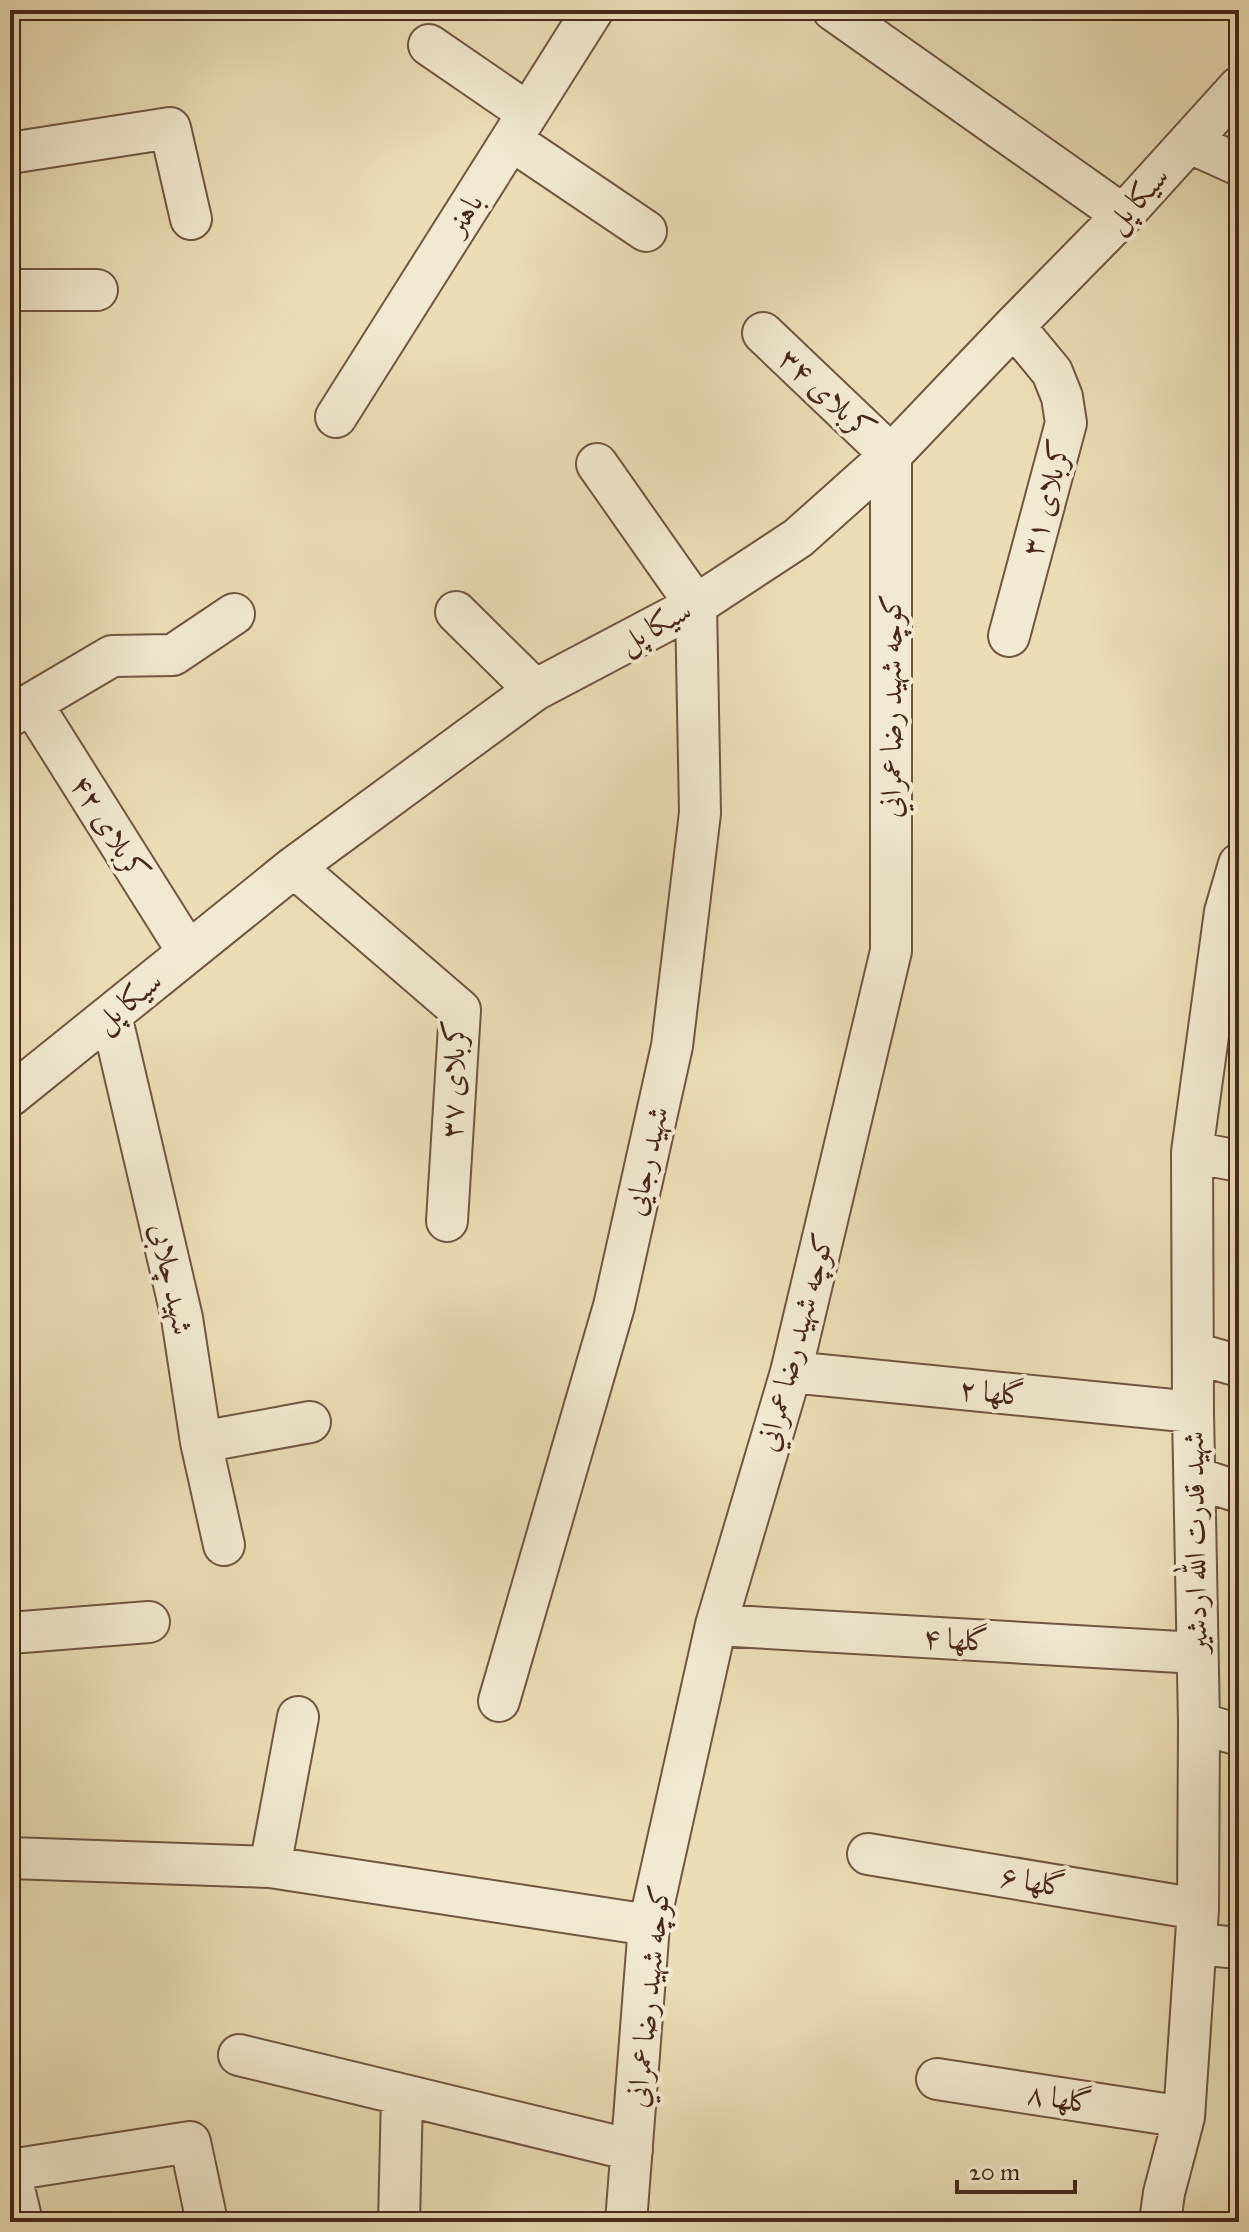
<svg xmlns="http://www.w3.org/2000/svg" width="1249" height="2232" viewBox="0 0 1249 2232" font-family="'IM FELL Great Primer',Amiri,serif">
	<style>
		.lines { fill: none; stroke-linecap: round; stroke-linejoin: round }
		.minor-casing { stroke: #715642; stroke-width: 44 }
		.minor { stroke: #f2ead0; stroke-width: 40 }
		.labels { text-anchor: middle; stroke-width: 8; stroke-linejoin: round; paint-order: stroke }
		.street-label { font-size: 30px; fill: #48281b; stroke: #f2ead0 }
	</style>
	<rect width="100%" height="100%" fill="#ebdeb6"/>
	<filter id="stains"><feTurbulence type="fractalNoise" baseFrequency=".0025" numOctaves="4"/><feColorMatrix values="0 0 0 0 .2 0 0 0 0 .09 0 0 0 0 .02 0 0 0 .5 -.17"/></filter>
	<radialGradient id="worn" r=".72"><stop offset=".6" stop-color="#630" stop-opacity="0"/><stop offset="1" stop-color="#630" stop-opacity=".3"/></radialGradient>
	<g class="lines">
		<g class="minor-casing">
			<path id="minor" d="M 833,10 L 1123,215
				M 429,45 L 528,113
				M 511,140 L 646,231
				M 1190,143 L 1239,165
				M 10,153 L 170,128 L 191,219
				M 10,290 L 97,290
				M 336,417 L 593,10
				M 456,612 L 535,690
				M 1009,636 L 1066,423 L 1062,397 L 1052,372 L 1014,326
				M 32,704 L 188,952
				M 10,716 L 112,656 L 173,655 L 234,614
				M 294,867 L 460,1010 L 447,1221
				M 111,1015 L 182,1318 L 201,1442 L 224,1545
				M 10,1096 L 294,867 L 535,690 L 696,605 L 798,538 L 891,455 L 1014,326 L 1123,215 L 1239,87
				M 1192,1152 L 1239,1161
				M 1194,1353 L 1239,1366
				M 791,1372 L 1193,1412
				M 201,1442 L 310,1422
				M 1196,1478 L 1239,1492
				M 716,1625 L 1197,1653
				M 10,1633 L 149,1622
				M 499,1701 L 614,1306 L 672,1046 L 700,813 L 696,605 L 597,464
				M 1199,1723 L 1239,1735
				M 868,1854 L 1198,1909
				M 10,1858 L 270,1867 L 649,1925
				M 270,1867 L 298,1717
				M 1196,1944 L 1239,1948
				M 239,2055 L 632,2150
				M 937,2079 L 1184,2117
				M 10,2170 L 190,2142 L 207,2222
				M 10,2172 L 22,2222
				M 399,2222 L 402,2096
				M 626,2222 L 649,1925 L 716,1625 L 791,1372 L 891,951 L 891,455 L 763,333
				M 1160,2222 L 1164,2193 L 1184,2117 L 1198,1909 L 1199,1723 L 1193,1412 L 1192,1152 L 1225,912 L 1239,864"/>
		</g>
		<use href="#minor" class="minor"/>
	</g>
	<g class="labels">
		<g class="street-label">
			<text transform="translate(1137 199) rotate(-47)" y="10">سیکا پل</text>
			<text transform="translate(464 214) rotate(-58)" y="10">باهنر</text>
			<text transform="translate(827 394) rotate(43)" y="10">کربلای ۳۴</text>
			<text transform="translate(1046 498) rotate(-75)" y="10">کربلای ۳۱</text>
			<text transform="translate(655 626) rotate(-28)" y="10">سیکا پل</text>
			<text transform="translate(891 706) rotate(-90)" y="10">كوچه شهيد رضا عمراني</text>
			<text transform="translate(110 828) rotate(58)" y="10">کربلای ۴۲</text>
			<text transform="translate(128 1001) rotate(-39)" y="10">سیکا پل</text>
			<text transform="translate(453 1079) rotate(-88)" y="10">کربلای ۳۷</text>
			<text transform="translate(646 1161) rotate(-77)" y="10">شهید رجایی</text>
			<text transform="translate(172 1279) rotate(78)" y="10">شهید چلابی</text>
			<text transform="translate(795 1342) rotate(-75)" y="10">كوچه شهيد رضا عمراني</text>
			<text transform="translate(992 1392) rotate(6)" y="10">گلها ۲</text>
			<text transform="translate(1195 1542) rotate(-91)" y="10">شهید قدرت الله اردشیر</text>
			<text transform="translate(956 1639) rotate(3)" y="10">گلها ۴</text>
			<text transform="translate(1033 1881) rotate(10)" y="10">گلها ۶</text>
			<text transform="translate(648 1996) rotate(-84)" y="10">كوچه شهيد رضا عمراني</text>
			<text transform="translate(1060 2098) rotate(9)" y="10">گلها ۸</text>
		</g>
	</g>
	<rect width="1249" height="2232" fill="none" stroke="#ebdeb6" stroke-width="40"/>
	<rect x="12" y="12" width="1225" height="2208" fill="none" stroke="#48281b" stroke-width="4"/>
	<rect x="20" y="20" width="1209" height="2192" fill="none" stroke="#48281b" stroke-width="2"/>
	<path d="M957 2180v12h118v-12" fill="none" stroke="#48281b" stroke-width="4"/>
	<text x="969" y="2180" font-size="24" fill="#48281b" stroke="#f2ead0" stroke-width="6" paint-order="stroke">20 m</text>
	<rect width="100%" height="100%" filter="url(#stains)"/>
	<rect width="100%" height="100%" fill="url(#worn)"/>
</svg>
